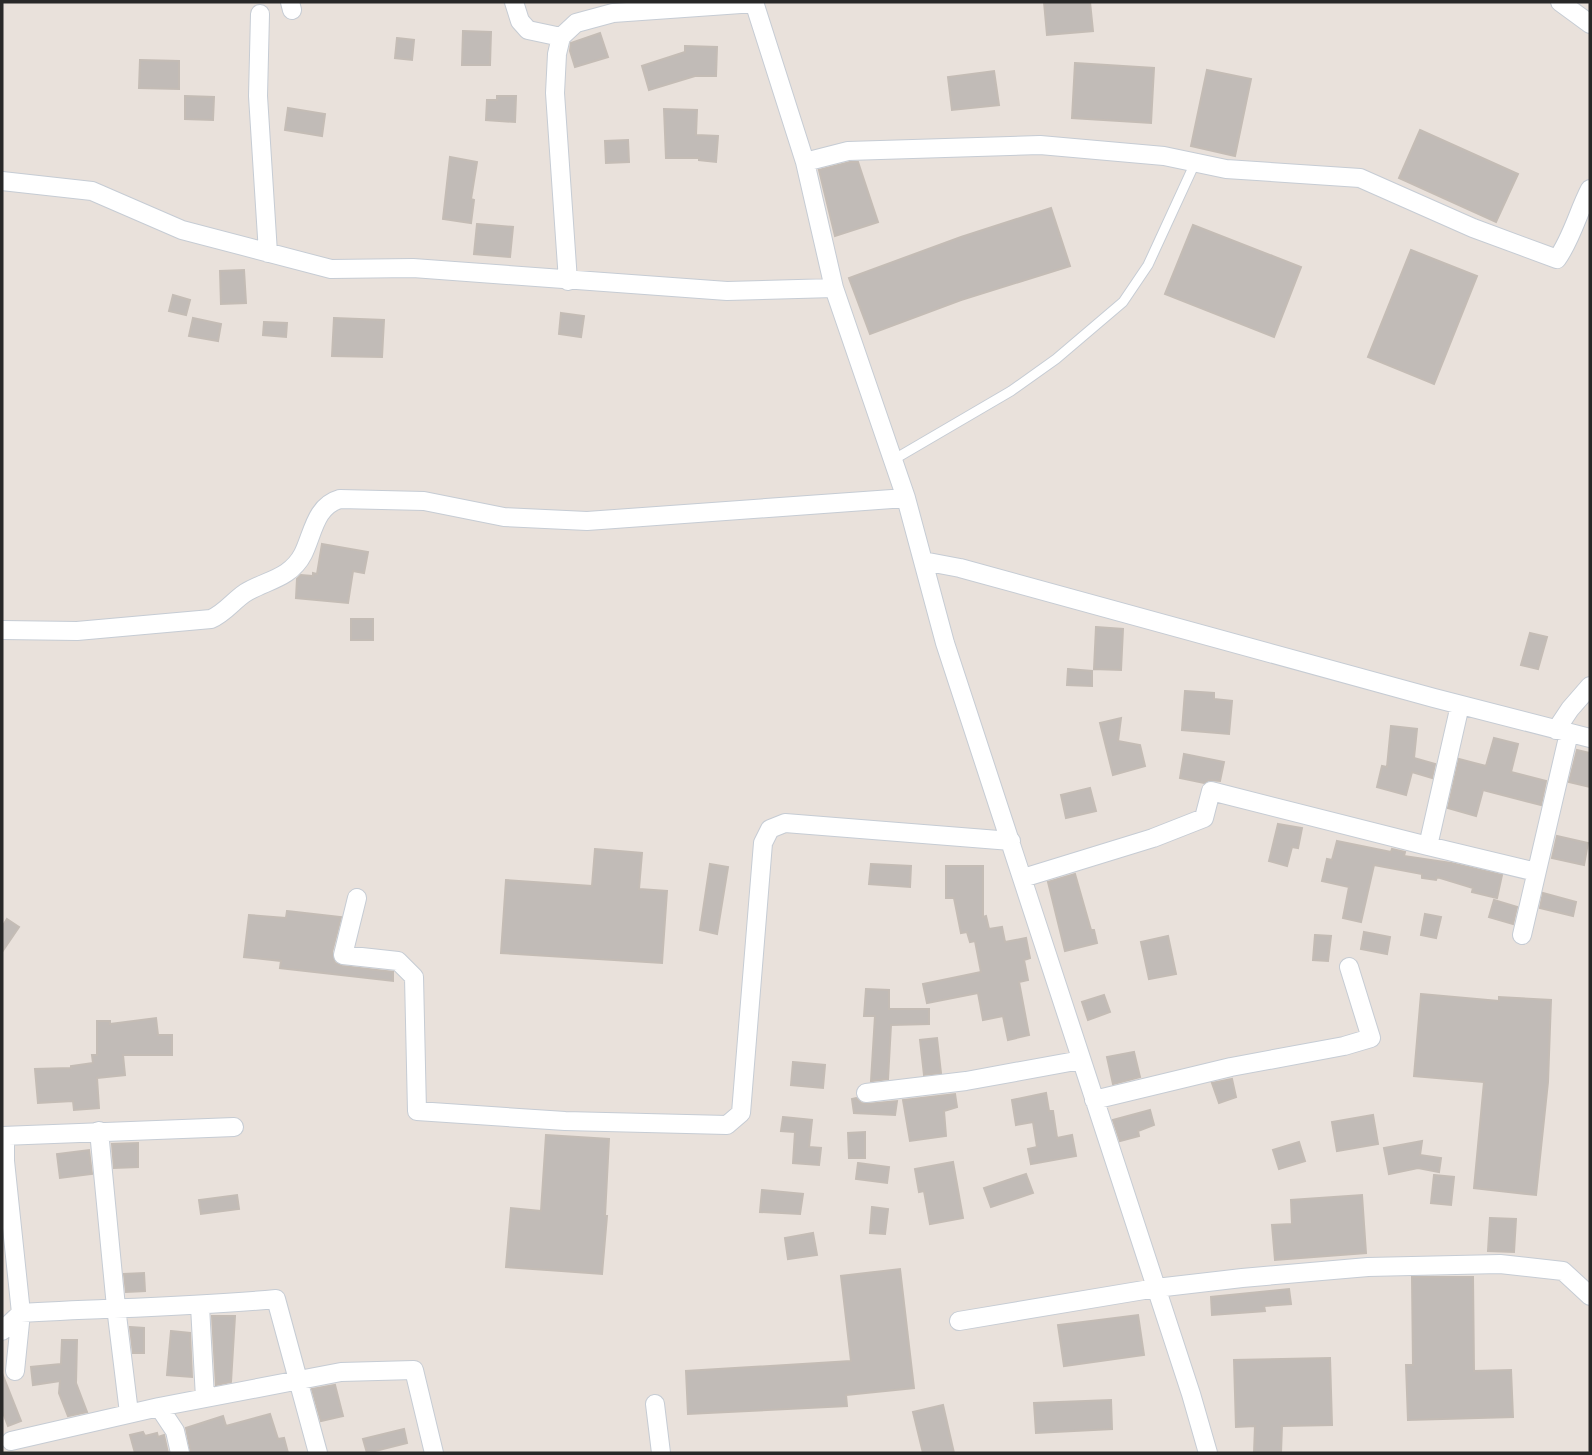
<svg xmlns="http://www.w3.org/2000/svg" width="1592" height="1455" viewBox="0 0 1592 1455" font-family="Helvetica,sans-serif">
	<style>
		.building { fill: #c1bbb7; stroke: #c4bcb5; stroke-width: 2 }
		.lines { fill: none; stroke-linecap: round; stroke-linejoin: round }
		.service-casing { stroke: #c6ccd4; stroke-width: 11 }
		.minor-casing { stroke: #c6ccd4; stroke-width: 20 }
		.service { stroke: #fff; stroke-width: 9 }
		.minor { stroke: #fff; stroke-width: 18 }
	</style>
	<rect width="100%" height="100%" fill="#e9e1db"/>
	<path class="building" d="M 1044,2 L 1090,2 L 1093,31 L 1047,35 Z
		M 463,31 L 491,32 L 490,65 L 462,65 Z
		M 600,33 L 608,57 L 575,67 L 570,51 L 571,43 Z
		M 397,38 L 414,40 L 412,60 L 395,58 Z
		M 685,46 L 717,47 L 716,76 L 695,76 L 649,90 L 642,66 L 685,52 Z
		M 140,60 L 179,61 L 179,89 L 139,88 Z
		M 1075,63 L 1154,68 L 1151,123 L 1072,118 Z
		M 1207,70 L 1251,79 L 1235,156 L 1191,146 Z
		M 994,71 L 999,105 L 952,110 L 948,77 Z
		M 185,96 L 214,97 L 213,120 L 185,119 Z
		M 497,96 L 516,96 L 515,122 L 486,120 L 487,100 L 497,100 Z
		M 288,108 L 325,114 L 322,136 L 285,130 Z
		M 664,109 L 697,110 L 696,135 L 718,136 L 716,162 L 699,160 L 699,158 L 666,158 Z
		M 1420,130 L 1518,174 L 1496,222 L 1399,178 Z
		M 628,140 L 629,162 L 606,163 L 605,141 Z
		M 450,157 L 477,162 L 471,199 L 474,200 L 471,223 L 443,219 Z
		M 850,162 L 858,162 L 878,222 L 835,236 L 819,170 Z
		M 1051,208 L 1070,266 L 961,300 L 870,334 L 849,278 L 961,237 Z
		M 477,224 L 513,227 L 510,257 L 474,254 Z
		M 1193,225 L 1301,267 L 1274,337 L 1165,294 Z
		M 1411,250 L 1477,276 L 1434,384 L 1368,357 Z
		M 244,270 L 246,303 L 221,304 L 220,271 Z
		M 173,295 L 190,300 L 186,315 L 169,311 Z
		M 561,313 L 584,316 L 581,337 L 559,334 Z
		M 193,318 L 221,324 L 218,341 L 189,336 Z
		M 334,318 L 384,320 L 382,357 L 332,356 Z
		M 264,322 L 287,323 L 286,337 L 263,335 Z
		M 322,544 L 368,552 L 364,573 L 353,571 L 348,603 L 296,598 L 297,579 L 301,575 L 313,576 L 313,573 L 317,574 Z
		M 351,619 L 373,619 L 373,640 L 351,640 Z
		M 1096,627 L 1123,629 L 1121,670 L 1094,669 Z
		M 1530,633 L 1547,637 L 1538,669 L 1521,665 Z
		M 1068,669 L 1092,671 L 1092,686 L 1067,685 Z
		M 1185,691 L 1214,693 L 1214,699 L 1232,701 L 1229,734 L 1182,730 Z
		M 1121,718 L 1118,741 L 1140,745 L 1145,766 L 1113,775 L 1100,723 Z
		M 1391,726 L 1417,729 L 1414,758 L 1435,764 L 1432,778 L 1412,772 L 1406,795 L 1377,787 L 1382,766 L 1387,767 Z
		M 1494,738 L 1518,744 L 1511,772 L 1546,781 L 1541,805 L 1483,790 L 1476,816 L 1448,808 L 1459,759 L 1486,766 Z
		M 1577,750 L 1590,753 L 1590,787 L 1569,782 Z
		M 1184,754 L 1224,762 L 1220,781 L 1209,780 L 1204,783 L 1180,778 Z
		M 1090,788 L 1096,811 L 1066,818 L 1061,795 Z
		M 1278,824 L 1302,828 L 1298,848 L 1292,847 L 1287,866 L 1269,861 Z
		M 1557,836 L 1588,843 L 1584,865 L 1552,858 Z
		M 1337,841 L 1391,852 L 1392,849 L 1405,852 L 1404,856 L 1451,863 L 1502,875 L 1497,898 L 1472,892 L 1473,888 L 1437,877 L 1436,880 L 1422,878 L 1422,874 L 1374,865 L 1361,922 L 1343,918 L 1349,887 L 1322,881 L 1327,859 L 1332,860 Z
		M 595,849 L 642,853 L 639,889 L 667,891 L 662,963 L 501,953 L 506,880 L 592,886 Z
		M 710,864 L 728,867 L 717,934 L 700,930 Z
		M 871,864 L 911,866 L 910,887 L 869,884 Z
		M 946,866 L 983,866 L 983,917 L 986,916 L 989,929 L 1002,927 L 1005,942 L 1026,938 L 1030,958 L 1024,960 L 1028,980 L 1019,982 L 1029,1035 L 1008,1040 L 1003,1016 L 983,1020 L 978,993 L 927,1003 L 923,984 L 981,972 L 975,941 L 970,942 L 967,932 L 961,933 L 954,898 L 946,898 Z
		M 1075,874 L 1091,930 L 1094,930 L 1097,943 L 1065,951 L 1048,882 Z
		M 1543,893 L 1576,902 L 1573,916 L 1540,908 Z
		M 1494,900 L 1517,907 L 1513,924 L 1489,917 Z
		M 287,911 L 341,917 L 332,952 L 335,963 L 342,966 L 393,972 L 393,981 L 280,968 L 281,961 L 244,957 L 249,915 L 286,918 Z
		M 1425,914 L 1441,917 L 1436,938 L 1421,935 Z
		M 7,919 L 19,927 L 2,952 L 2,927 Z
		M 1364,932 L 1390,937 L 1387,954 L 1361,949 Z
		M 1315,935 L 1331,936 L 1328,961 L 1313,960 Z
		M 1168,936 L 1176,974 L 1149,979 L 1141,942 Z
		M 866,989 L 889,990 L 889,1009 L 929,1009 L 929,1024 L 891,1025 L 888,1079 L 871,1081 L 875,1016 L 864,1016 Z
		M 1421,994 L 1499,1001 L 1499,997 L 1551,1000 L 1548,1082 L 1536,1195 L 1474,1188 L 1484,1082 L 1414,1076 Z
		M 1104,995 L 1110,1012 L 1088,1020 L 1082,1002 Z
		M 156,1018 L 158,1035 L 172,1035 L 172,1055 L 123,1055 L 125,1075 L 97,1078 L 99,1108 L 74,1110 L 73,1101 L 38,1103 L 35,1069 L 71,1068 L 71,1066 L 93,1063 L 92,1055 L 97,1055 L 97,1021 L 110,1021 L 110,1024 Z
		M 937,1038 L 941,1073 L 924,1075 L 920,1040 Z
		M 1134,1052 L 1140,1077 L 1113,1084 L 1107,1057 Z
		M 793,1062 L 825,1065 L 823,1088 L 791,1085 Z
		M 1232,1079 L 1236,1097 L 1219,1103 L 1212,1083 Z
		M 1046,1093 L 1049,1111 L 1053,1111 L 1057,1138 L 1072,1135 L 1076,1156 L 1031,1164 L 1028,1149 L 1037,1147 L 1033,1122 L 1016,1125 L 1012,1100 Z
		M 955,1094 L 957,1107 L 944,1111 L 946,1136 L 910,1141 L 903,1100 Z
		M 856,1098 L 861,1103 L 867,1104 L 897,1101 L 895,1115 L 854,1113 L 852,1099 Z
		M 1150,1110 L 1154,1125 L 1138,1131 L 1139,1136 L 1120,1141 L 1113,1120 Z
		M 1373,1115 L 1378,1144 L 1337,1151 L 1332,1122 Z
		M 783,1117 L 812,1120 L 809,1147 L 821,1148 L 819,1165 L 793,1163 L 795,1132 L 781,1131 Z
		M 865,1132 L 865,1158 L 849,1158 L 848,1133 Z
		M 546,1135 L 609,1139 L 605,1216 L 607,1216 L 602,1274 L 506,1267 L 511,1208 L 541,1211 Z
		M 1422,1141 L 1420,1155 L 1441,1158 L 1439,1172 L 1418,1168 L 1389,1174 L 1384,1148 Z
		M 1299,1142 L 1305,1161 L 1279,1169 L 1273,1150 Z
		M 138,1143 L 138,1167 L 114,1168 L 112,1144 Z
		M 89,1150 L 92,1174 L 60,1178 L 57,1154 Z
		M 953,1162 L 963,1218 L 930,1224 L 924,1191 L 919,1192 L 915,1169 Z
		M 858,1163 L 889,1167 L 887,1183 L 856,1179 Z
		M 1026,1174 L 1033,1193 L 991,1207 L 984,1188 Z
		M 1434,1175 L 1454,1177 L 1451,1205 L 1431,1203 Z
		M 762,1190 L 803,1194 L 800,1214 L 760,1212 Z
		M 237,1195 L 239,1209 L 201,1214 L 199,1200 Z
		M 1362,1195 L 1366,1253 L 1275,1260 L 1272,1225 L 1292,1224 L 1291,1200 Z
		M 872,1207 L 888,1209 L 885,1234 L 870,1233 Z
		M 1490,1218 L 1516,1219 L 1514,1252 L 1488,1251 Z
		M 813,1233 L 817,1255 L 788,1259 L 785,1238 Z
		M 900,1269 L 914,1388 L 846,1395 L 847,1406 L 688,1414 L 686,1371 L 851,1361 L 841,1276 Z
		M 144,1273 L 145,1291 L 126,1292 L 124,1274 Z
		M 1412,1277 L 1473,1277 L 1474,1371 L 1511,1370 L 1513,1417 L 1408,1420 L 1406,1365 L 1413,1365 Z
		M 1289,1289 L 1291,1304 L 1264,1306 L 1265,1311 L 1212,1315 L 1211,1297 Z
		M 1138,1315 L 1144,1355 L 1064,1366 L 1058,1325 Z
		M 212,1316 L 235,1316 L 231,1382 L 216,1385 Z
		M 130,1327 L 144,1328 L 144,1353 L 133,1353 Z
		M 171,1331 L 190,1333 L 192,1377 L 167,1375 Z
		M 62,1340 L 77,1340 L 76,1383 L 87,1412 L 68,1416 L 59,1393 L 60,1381 L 33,1385 L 31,1367 L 61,1364 Z
		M 1330,1358 L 1332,1425 L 1282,1426 L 1281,1453 L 1254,1453 L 1255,1426 L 1236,1427 L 1234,1360 Z
		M 2,1373 L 21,1421 L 8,1426 L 2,1410 Z
		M 335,1385 L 343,1416 L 321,1421 L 312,1389 Z
		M 1111,1400 L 1112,1429 L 1036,1433 L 1034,1403 Z
		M 943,1405 L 954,1453 L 923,1453 L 913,1412 Z
		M 270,1414 L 278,1439 L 284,1438 L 288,1453 L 191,1453 L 186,1428 L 223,1416 L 226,1426 Z
		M 404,1429 L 407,1443 L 367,1453 L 363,1439 Z
		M 143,1432 L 145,1436 L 157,1433 L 158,1437 L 164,1435 L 168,1453 L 135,1453 L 130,1435 Z"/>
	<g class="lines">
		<g class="service-casing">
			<path id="service" d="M 893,460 L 1011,391 L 1056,359 L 1123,302 L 1148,265 L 1195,163"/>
		</g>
		<g class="minor-casing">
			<path id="minor" d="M 290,2 L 292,10
				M 514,2 L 520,21 L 528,30 L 561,37
				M 754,2 L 805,162 L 834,288 L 906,498 L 945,643 L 1191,1394 L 1208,1453
				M 1560,2 L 1590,24
				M 260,14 L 258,96 L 268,253
				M 805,162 L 848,151 L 1040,145 L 1164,156 L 1226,169 L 1360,178 L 1473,228 L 1557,259 C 1572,238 1578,212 1590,189
				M 2,181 L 92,191 L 182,230 L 331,269 L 413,268 L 727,291 L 834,288
				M 568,281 L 555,93 L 557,54 L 561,37 L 576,23 L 613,13 L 755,3
				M 923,561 L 960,568 L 1434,698 L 1590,738
				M 2,630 L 77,631 L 211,619 C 225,613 233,601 245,593 C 266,580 290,579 303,554 C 313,534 315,506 340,499 L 424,501 L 504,517 L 587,521 L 906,498
				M 1556,730 L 1570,709 L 1590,686
				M 1428,846 L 1536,872
				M 1023,878 L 1153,838 L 1204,818 L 1211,791 L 1428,846 L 1460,705
				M 357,898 L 343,955 L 398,961 L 414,977 L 417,1111 L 565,1121 L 727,1125 L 741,1113 L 763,843 L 770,829 L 785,823 L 1011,841
				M 1522,935 L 1569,733
				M 866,1093 L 966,1081 L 1081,1060
				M 1094,1100 L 1231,1067 L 1344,1046 L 1371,1038 L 1349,967
				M 99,1131 L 116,1307 L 129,1413
				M 2,1136 L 234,1127
				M 5,1136 L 5,1161 L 21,1313 C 106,1308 191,1307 276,1299 L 318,1453
				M 200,1306 L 205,1398
				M 959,1321 L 1156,1288 L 1242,1278 L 1368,1267 L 1500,1264 L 1563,1271 L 1590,1296
				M 2,1331 L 21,1313 L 15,1371
				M 655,1404 L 661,1453
				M 11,1441 L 159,1407
				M 180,1453 L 175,1431 L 159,1407 L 341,1372 L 414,1370 L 434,1453"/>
		</g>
		<use href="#service" class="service"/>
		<use href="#minor" class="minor"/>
	</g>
	<rect width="1592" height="1455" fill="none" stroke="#282828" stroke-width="7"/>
</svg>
